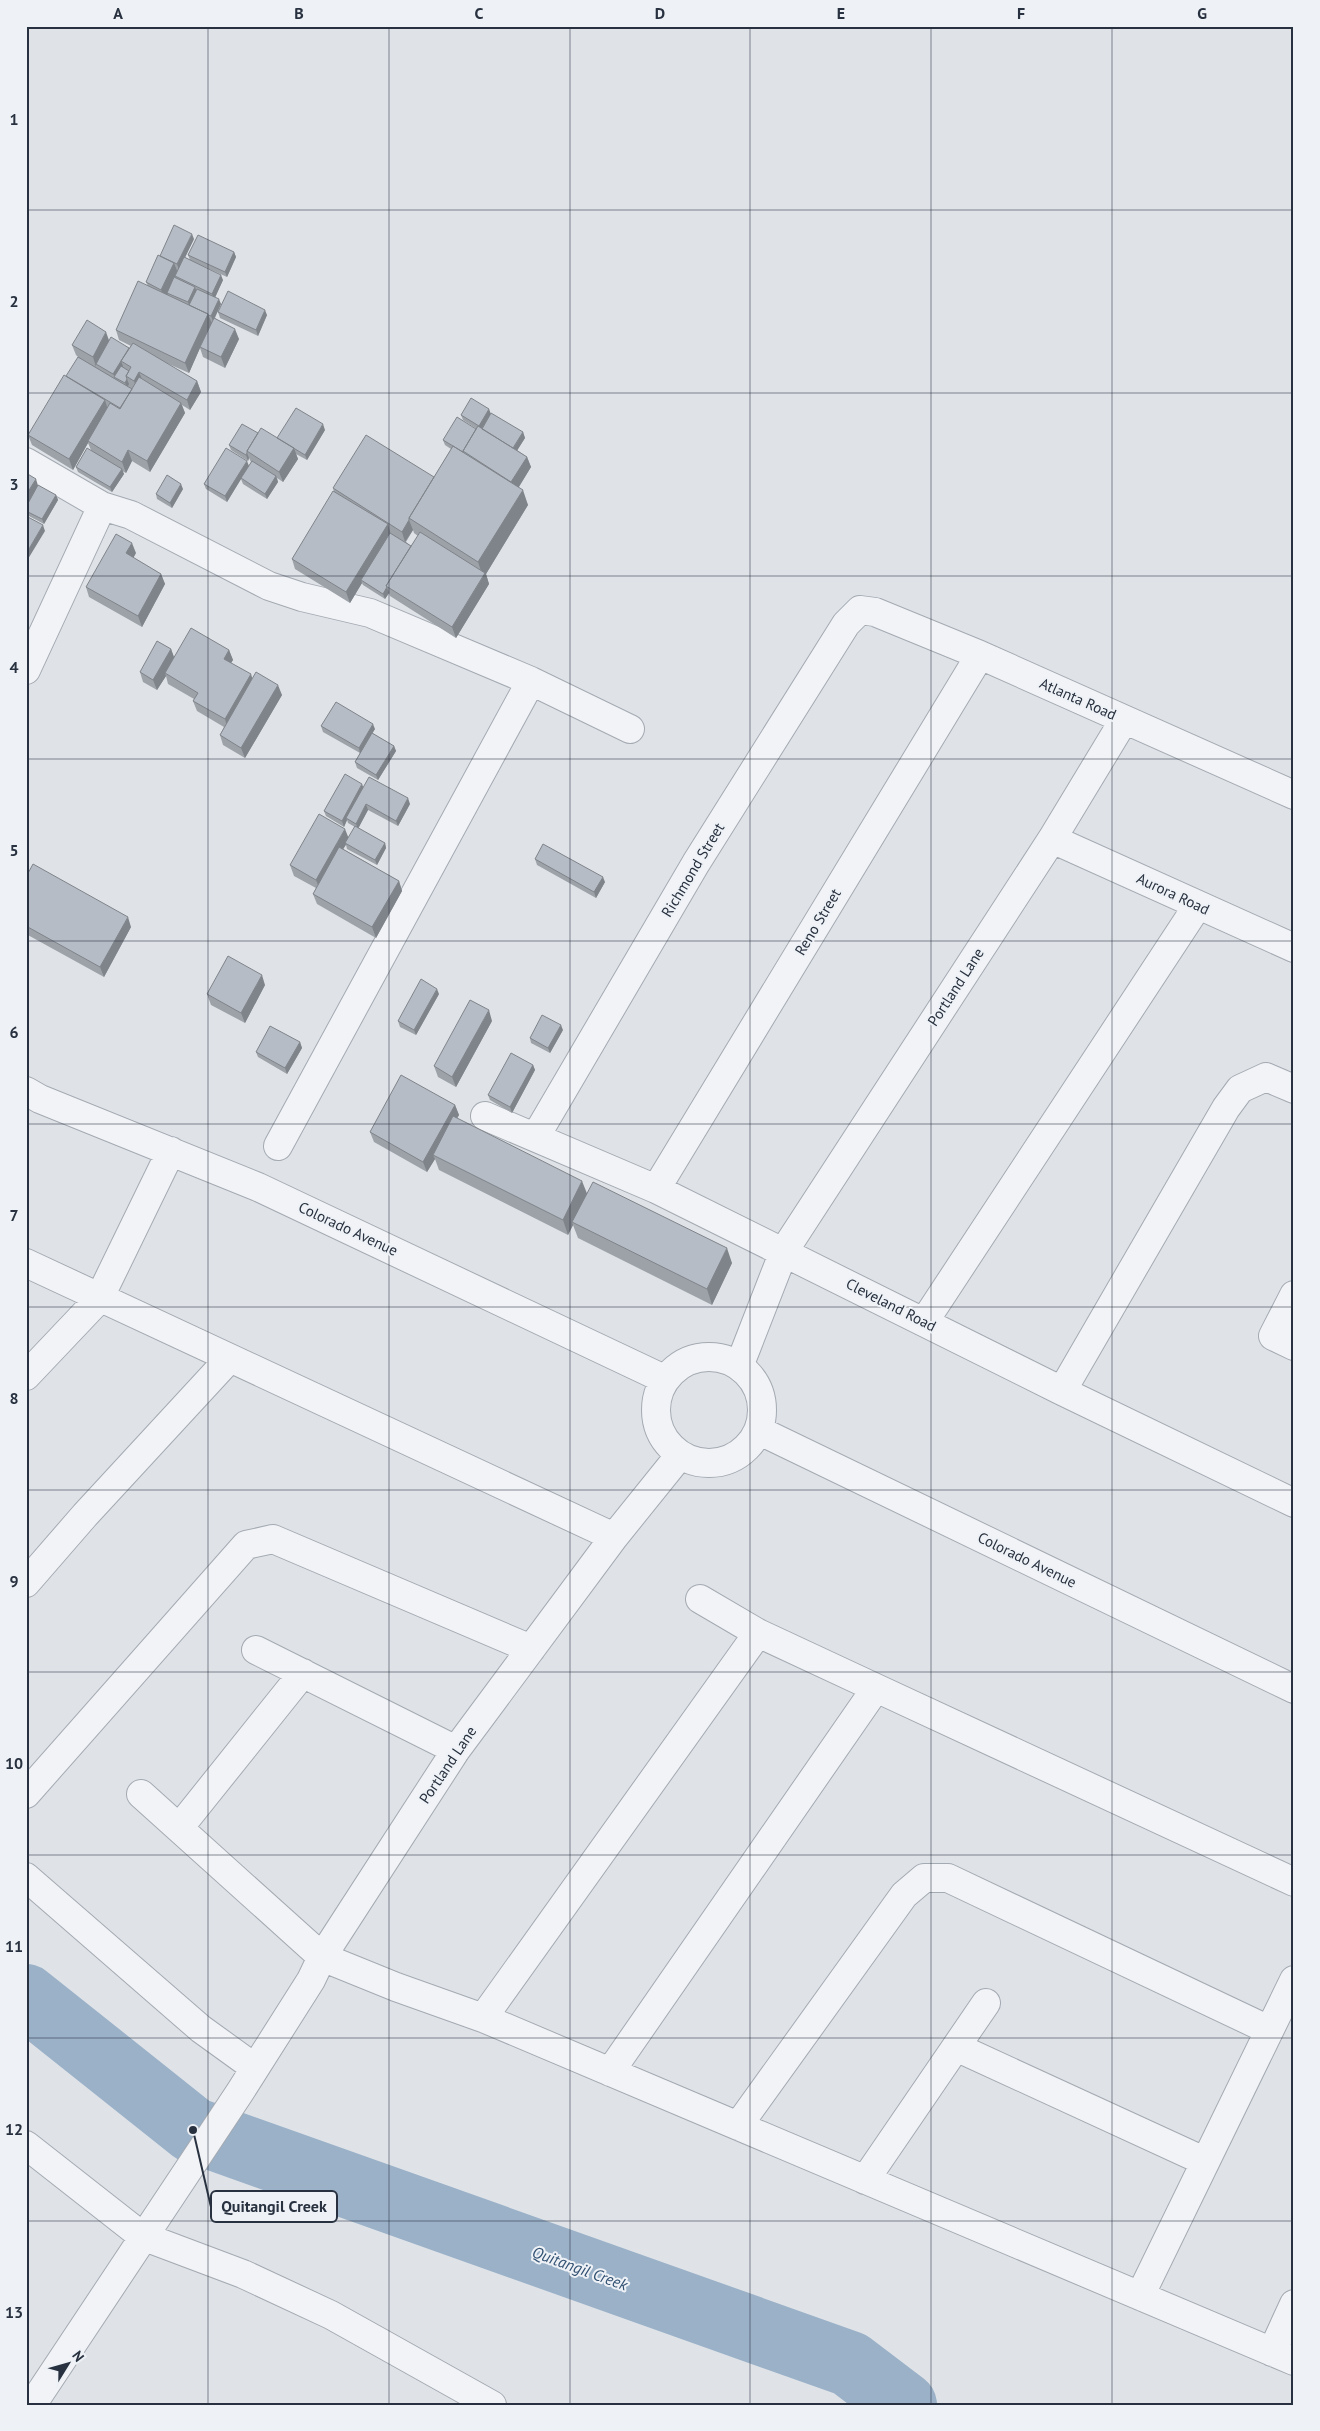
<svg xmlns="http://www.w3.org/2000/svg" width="1320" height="2431" viewBox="0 0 1320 2431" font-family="'PT Sans',sans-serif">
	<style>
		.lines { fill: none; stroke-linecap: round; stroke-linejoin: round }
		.river { stroke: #9ab1c8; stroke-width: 66 }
		.minor-casing { stroke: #a4aab2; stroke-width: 30 }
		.minor { stroke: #f2f3f7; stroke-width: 28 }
		.wall { fill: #9da2a9; fill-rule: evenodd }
		.shaded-wall { fill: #7f848a }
		.building { fill: #b6bcc5; stroke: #7f848a }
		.grid { fill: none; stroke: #28313f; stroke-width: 1; stroke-opacity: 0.55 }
		.labels { text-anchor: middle; stroke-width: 4; stroke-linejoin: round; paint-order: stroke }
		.street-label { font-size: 15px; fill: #28313f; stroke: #eef2f6 }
		.water-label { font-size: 16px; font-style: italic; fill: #325173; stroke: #eef2f6 }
		.leader { fill: none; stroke: #28313f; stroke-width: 2 }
		.callout-dot { fill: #28313f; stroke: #eef2f6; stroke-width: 2 }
		.callout { fill: #eef2f6; stroke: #28313f; stroke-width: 2 }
		.callout-label { font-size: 16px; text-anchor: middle; font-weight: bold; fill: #28313f }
		.neatline { fill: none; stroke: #28313f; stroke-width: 2 }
		.grid-label { font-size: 16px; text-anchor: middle; font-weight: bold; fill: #28313f }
	</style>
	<rect width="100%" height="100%" fill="#dfe3e8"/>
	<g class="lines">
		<path class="river" d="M 26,1997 L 193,2130 L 850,2364 L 904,2405"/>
		<g class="minor-casing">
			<path id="minor" d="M 26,462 L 102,506 L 131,515 L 269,586 L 302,597 L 370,613 L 531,681 L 630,729
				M 26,670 L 102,506
				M 1052,839 L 1294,948
				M 26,1091 L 40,1099 L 258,1187 L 664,1379
				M 485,1116 L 656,1189 L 1062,1391 L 1294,1503
				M 536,1136 L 696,863 L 846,624 L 860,610 L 875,612 L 980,655 L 1294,795
				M 278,1146 L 531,681
				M 656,1189 L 980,655
				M 26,1263 L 614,1537
				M 1294,1295 L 1273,1336 L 1294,1346
				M 924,1322 L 1198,905
				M656 1410a53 53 0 1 1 106 0a53 53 0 1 1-106 0Z
				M 740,1364 L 784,1251 L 1052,839 L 1124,720
				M 26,1376 L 99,1299 L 171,1151
				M 1062,1391 L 1226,1108 L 1240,1089 L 1266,1077 L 1294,1089
				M 760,1431 L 1294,1689
				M 26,1583 L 85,1515 L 229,1359
				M 700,1599 L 758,1633
				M 256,1650 L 456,1750
				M 26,1794 L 246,1545 L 273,1539 L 531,1649
				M 141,1794 L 322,1957 L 396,1987 L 483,2018 L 1294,2361
				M 179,1828 L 303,1673
				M 26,1877 L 201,2029 L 255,2068
				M 483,2018 L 758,1633 L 876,1688
				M 956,2047 L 1204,2161
				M 610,2072 L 876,1688 L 1294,1882
				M 738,2126 L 904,1895 L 924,1878 L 948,1878 L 1269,2030
				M 26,2145 L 142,2236 L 243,2274 L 331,2315 L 492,2405
				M 865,2180 L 986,2003
				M 1140,2296 L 1294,1980
				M 1272,2352 L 1294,2304
				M 32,2405 L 240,2092 L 311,1980 L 322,1957 L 456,1750 L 614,1537 L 680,1455"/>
		</g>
		<use href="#minor" class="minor"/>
	</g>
	<path class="wall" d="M 194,239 L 185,257 L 190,260 L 188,255 L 234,252 L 236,257 L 227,277 L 196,263 L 223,280 L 215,297 L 221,304 L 215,318 L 239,339 L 225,368 L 203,357 L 200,348 L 189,373 L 162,361 L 197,381 L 201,392 L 190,410 L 182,405 L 185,413 L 150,472 L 132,461 L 126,473 L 122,471 L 124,474 L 112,492 L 78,472 L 76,467 L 91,450 L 88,443 L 73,470 L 32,445 L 28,435 L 67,377 L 78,357 L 76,355 L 72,345 L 109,340 L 129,348 L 131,346 L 119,340 L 116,330 L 148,286 L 146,282 L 160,256 Z
		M 218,312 L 267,315 L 258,336 L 220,318 Z
		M 491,414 L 523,432 L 525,438 L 517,450 L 527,457 L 531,467 L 519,487 L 528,505 L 486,574 L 489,584 L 456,638 L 390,596 L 389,593 L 385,599 L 363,585 L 362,583 L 350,603 L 295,569 L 292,559 L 334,492 L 333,488 L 434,477 L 451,449 L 445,445 L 443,440 L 477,429 L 463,420 L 461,415 ZM 413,530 L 414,533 L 418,536 L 411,546 L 406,542 Z
		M 325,430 L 307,460 L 296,454 L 298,459 L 283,482 L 277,478 L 278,482 L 267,499 L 243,484 L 241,479 L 227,502 L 206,489 L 204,484 L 249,466 L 251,462 L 249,458 L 248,461 L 231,450 L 229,445 L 258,433 L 277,438 Z
		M 26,473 L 38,486 L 56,495 L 58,500 L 44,524 L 27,515 L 26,514 Z
		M 183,489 L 172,508 L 157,499 L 156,494 Z
		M 136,553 L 133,558 L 161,574 L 165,584 L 142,627 L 89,597 L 86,587 Z
		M 171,649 L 174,657 L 229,650 L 233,660 L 231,663 L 252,679 L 282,695 L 245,758 L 223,745 L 220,735 L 224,727 L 197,711 L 193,701 L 194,699 L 168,684 L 166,676 L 157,690 L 143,682 L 140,672 Z
		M 321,726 L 375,729 L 372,733 L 394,746 L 396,751 L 378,780 L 357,768 L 355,762 L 360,753 L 323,732 Z
		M 364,787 L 410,804 L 398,826 L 368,810 L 358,828 L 385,843 L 386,848 L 377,865 L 347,849 L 346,845 L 343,849 L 399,881 L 402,891 L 376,938 L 317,904 L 313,894 L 316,888 L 294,876 L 290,865 L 348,838 L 355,827 L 348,823 L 347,820 L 344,827 L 326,816 L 324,811 Z
		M 535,859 L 605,882 L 596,898 L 537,865 Z
		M 26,877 L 131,927 L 104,977 L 26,934 Z
		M 265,985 L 245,1023 L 211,1005 L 207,994 Z
		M 439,994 L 416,1035 L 400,1027 L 398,1021 Z
		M 492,1021 L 456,1087 L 438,1077 L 434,1066 Z
		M 563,1030 L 550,1053 L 531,1043 L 530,1038 Z
		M 300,1042 L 302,1048 L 287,1074 L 258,1057 L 256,1052 Z
		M 533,1065 L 535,1070 L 512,1113 L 490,1100 L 488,1095 Z
		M 455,1105 L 459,1115 L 457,1118 L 587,1194 L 732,1263 L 712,1305 L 578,1238 L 573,1225 L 568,1235 L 439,1170 L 435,1159 L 427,1172 L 374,1142 L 370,1132 Z"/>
	<path class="shaded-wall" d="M 192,234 L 194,239 L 179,270 L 177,264 Z
		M 234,252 L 236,257 L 227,277 L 225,272 Z
		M 174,263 L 178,273 L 175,276 L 175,278 L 167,293 L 168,294 L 165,300 L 161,290 Z
		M 221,275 L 223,280 L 214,300 L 212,294 Z
		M 195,287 L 197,293 L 189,306 L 188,302 Z
		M 219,299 L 221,304 L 213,321 L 211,316 Z
		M 265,310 L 267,315 L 258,336 L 256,330 Z
		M 208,314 L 212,324 L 200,347 L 200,348 L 189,373 L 185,363 Z
		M 235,329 L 239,339 L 225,368 L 221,357 Z
		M 106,332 L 110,343 L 96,364 L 96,367 L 93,357 Z
		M 121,361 L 123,366 L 116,378 L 115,377 L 113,374 Z
		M 139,372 L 143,382 L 138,392 L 134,381 Z
		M 127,379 L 129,384 L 127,388 L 125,383 Z
		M 197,381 L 201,392 L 190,410 L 187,400 Z
		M 105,400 L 108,410 L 88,441 L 88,443 L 73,470 L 69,459 Z
		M 181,403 L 185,413 L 150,472 L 147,461 Z
		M 489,409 L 491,414 L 480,431 L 479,426 Z
		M 323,424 L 325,430 L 307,460 L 305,455 Z
		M 523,432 L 525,438 L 515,454 L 513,449 Z
		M 294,448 L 298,459 L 283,482 L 279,472 Z
		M 128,450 L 132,461 L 126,473 L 122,462 Z
		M 247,453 L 249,458 L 248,461 L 246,455 Z
		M 527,457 L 531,467 L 515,493 L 511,482 Z
		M 247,461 L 249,466 L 227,502 L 225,496 Z
		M 122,469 L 124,474 L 112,492 L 110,487 Z
		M 276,476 L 278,482 L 267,499 L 265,494 Z
		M 36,479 L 39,489 L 26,511 L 26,495 Z
		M 181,484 L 183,489 L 172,508 L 170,503 Z
		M 523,490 L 528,505 L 486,574 L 489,584 L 456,638 L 452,627 L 483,577 L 478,562 Z
		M 56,495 L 58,500 L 44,524 L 42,519 Z
		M 409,520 L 413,530 L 405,542 L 402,532 Z
		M 388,524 L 391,535 L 361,580 L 362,583 L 350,603 L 346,592 Z
		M 43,525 L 45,531 L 28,559 L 26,554 Z
		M 132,543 L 136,553 L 130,564 L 126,553 Z
		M 161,574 L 165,584 L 142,627 L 138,616 Z
		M 387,587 L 389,593 L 385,599 L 383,594 Z
		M 171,649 L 175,660 L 165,673 L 166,676 L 157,690 L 153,680 Z
		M 229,650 L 233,660 L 227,669 L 224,659 Z
		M 251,674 L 254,684 L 228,730 L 225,719 Z
		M 278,685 L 282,695 L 245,758 L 241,748 Z
		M 373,724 L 375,729 L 360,754 L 359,748 Z
		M 394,746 L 396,751 L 378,780 L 376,775 Z
		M 362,784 L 364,789 L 346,818 L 347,820 L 344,827 L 342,821 Z
		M 408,798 L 410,804 L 398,826 L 396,821 Z
		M 366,804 L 368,810 L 358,829 L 356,824 Z
		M 345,829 L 349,839 L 320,890 L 316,880 Z
		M 385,843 L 386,848 L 377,865 L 375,860 Z
		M 603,877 L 605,882 L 596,898 L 594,892 Z
		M 399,881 L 402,891 L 376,938 L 372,927 Z
		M 128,917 L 131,927 L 104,977 L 100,967 Z
		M 262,975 L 265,985 L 245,1023 L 241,1013 Z
		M 437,989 L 439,994 L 416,1035 L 414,1030 Z
		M 489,1010 L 492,1021 L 456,1087 L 452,1077 Z
		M 561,1025 L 563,1030 L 550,1053 L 548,1048 Z
		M 300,1042 L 302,1048 L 287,1074 L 285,1068 Z
		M 533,1065 L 535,1070 L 512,1113 L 510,1107 Z
		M 455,1105 L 459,1115 L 436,1157 L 433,1155 L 435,1159 L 427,1172 L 423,1162 Z
		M 582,1181 L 588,1196 L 572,1222 L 573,1225 L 568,1235 L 563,1220 Z
		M 727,1248 L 732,1263 L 712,1305 L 707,1289 Z"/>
	<path class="building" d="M 174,225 L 192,234 L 177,264 L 160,256 Z
		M 198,235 L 234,252 L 225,272 L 188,255 Z
		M 158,255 L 174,263 L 161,290 L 146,282 Z
		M 184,257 L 221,275 L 212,294 L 175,276 Z
		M 174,277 L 195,287 L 188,302 L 167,293 Z
		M 138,281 L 208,314 L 185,363 L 116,330 Z
		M 197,289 L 219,299 L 211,316 L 208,315 L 208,314 L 189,305 Z
		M 228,291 L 265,310 L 256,330 L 218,312 Z
		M 214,318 L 235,329 L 221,357 L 200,347 Z
		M 87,320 L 106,332 L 93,357 L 72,345 Z
		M 111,337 L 129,348 L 113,374 L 96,364 Z
		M 133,343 L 197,381 L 187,400 L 139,372 L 134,381 L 126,376 L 131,367 L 121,361 Z
		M 78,357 L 132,389 L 120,408 L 66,376 Z
		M 121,366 L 129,371 L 126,376 L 127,379 L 125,383 L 114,377 Z
		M 64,375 L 105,400 L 69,459 L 28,435 Z
		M 139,377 L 181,403 L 147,461 L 128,450 L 122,462 L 88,441 L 110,403 L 120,409 Z
		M 471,398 L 489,409 L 479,426 L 461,415 Z
		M 296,408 L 323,424 L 305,455 L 277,438 Z
		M 491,413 L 523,432 L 513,448 L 482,429 Z
		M 457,417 L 476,429 L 463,451 L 463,452 L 443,440 Z
		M 242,424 L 258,433 L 247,451 L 247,453 L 246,455 L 229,445 Z
		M 478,426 L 527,457 L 511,482 L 463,451 Z
		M 261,428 L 294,448 L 279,472 L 247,451 Z
		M 366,435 L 434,477 L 409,518 L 409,520 L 402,532 L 333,488 Z
		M 453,446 L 523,490 L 478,562 L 409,518 Z
		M 87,448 L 122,469 L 110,487 L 76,467 Z
		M 226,448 L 247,461 L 225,496 L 204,484 Z
		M 252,461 L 276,476 L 265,494 L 241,478 Z
		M 26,473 L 36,479 L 26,495 Z
		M 167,475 L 181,484 L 170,503 L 156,494 Z
		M 38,485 L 56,495 L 42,519 L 26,511 L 26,507 Z
		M 333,491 L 388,524 L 346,592 L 292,559 Z
		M 26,516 L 43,525 L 26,554 Z
		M 420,532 L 485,573 L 452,627 L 386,586 Z
		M 390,533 L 411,546 L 386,586 L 387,587 L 383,594 L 361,580 Z
		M 116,534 L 132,543 L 126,553 L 161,574 L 138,616 L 86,587 Z
		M 191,628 L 229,650 L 224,659 L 251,674 L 225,719 L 193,701 L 198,693 L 165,673 Z
		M 157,641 L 171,649 L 153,680 L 140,672 Z
		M 256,672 L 278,685 L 241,748 L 220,735 Z
		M 336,702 L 373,724 L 359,748 L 321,726 Z
		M 372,733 L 394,746 L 376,775 L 355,762 Z
		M 345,774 L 362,784 L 342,821 L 324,811 Z
		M 369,777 L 408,798 L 396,821 L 366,804 L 356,824 L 346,818 Z
		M 319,814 L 345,829 L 316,880 L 290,865 Z
		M 355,826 L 385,843 L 375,860 L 345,843 Z
		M 543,844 L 603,877 L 594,892 L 535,859 Z
		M 339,847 L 399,881 L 372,927 L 313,894 Z
		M 33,864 L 128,917 L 100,967 L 26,926 L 26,877 Z
		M 228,956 L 262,975 L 241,1013 L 207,994 Z
		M 421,979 L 437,989 L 414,1030 L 398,1021 Z
		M 470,1000 L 489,1010 L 452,1077 L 434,1066 Z
		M 542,1015 L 561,1025 L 548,1048 L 530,1038 Z
		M 270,1026 L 300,1042 L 285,1068 L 256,1052 Z
		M 511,1053 L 533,1065 L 510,1107 L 488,1095 Z
		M 401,1075 L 455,1105 L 423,1162 L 370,1132 Z
		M 453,1116 L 582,1181 L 563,1220 L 433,1155 Z
		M 593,1182 L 727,1248 L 707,1289 L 572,1222 Z"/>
	<path class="grid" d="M 208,26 L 208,2405M 389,26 L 389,2405M 570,26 L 570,2405M 750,26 L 750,2405M 931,26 L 931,2405M 1112,26 L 1112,2405M 26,210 L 1294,210M 26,393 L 1294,393M 26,576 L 1294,576M 26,759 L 1294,759M 26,941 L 1294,941M 26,1124 L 1294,1124M 26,1307 L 1294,1307M 26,1490 L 1294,1490M 26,1672 L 1294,1672M 26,1855 L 1294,1855M 26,2038 L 1294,2038M 26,2221 L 1294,2221"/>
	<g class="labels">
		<g class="street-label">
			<text transform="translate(1078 699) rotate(24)" y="5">Atlanta Road</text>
			<text transform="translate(693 870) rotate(-59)" y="5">Richmond Street</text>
			<text transform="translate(1173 894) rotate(25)" y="5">Aurora Road</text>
			<text transform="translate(818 922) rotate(-59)" y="5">Reno Street</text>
			<text transform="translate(956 987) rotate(-57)" y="5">Portland Lane</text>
			<text transform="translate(348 1229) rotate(25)" y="5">Colorado Avenue</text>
			<text transform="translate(891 1305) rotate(27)" y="5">Cleveland Road</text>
			<text transform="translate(1027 1560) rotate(26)" y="5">Colorado Avenue</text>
			<text transform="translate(448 1765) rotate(-56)" y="5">Portland Lane</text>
		</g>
		<g class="water-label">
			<text transform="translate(580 2268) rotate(20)" y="6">Quitangil Creek</text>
		</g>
	</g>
	<path class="leader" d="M193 2130L211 2207"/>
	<circle class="callout-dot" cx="193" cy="2130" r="5"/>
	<rect class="callout" x="211" y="2191" width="126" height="31" rx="5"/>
	<g class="callout-label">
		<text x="274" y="2212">Quitangil Creek</text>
	</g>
	<rect width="1320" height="2431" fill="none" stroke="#eef2f6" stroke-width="55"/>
	<g transform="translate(68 2364) rotate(53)" stroke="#eef2f6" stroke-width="4" paint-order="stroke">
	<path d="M0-4L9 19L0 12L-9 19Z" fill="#28313f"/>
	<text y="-8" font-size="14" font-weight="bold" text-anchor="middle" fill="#28313f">N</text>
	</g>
	<rect x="28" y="28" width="1264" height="2376" class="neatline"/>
	<g class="grid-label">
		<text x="118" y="19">A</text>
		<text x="299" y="19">B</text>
		<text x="479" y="19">C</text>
		<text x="660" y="19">D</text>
		<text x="841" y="19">E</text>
		<text x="1021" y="19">F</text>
		<text x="1202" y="19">G</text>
		<text x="14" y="125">1</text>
		<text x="14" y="307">2</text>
		<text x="14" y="490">3</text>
		<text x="14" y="673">4</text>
		<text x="14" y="856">5</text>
		<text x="14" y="1038">6</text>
		<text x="14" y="1221">7</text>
		<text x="14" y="1404">8</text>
		<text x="14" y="1587">9</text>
		<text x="14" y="1769">10</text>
		<text x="14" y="1952">11</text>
		<text x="14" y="2135">12</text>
		<text x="14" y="2318">13</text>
	</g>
</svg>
